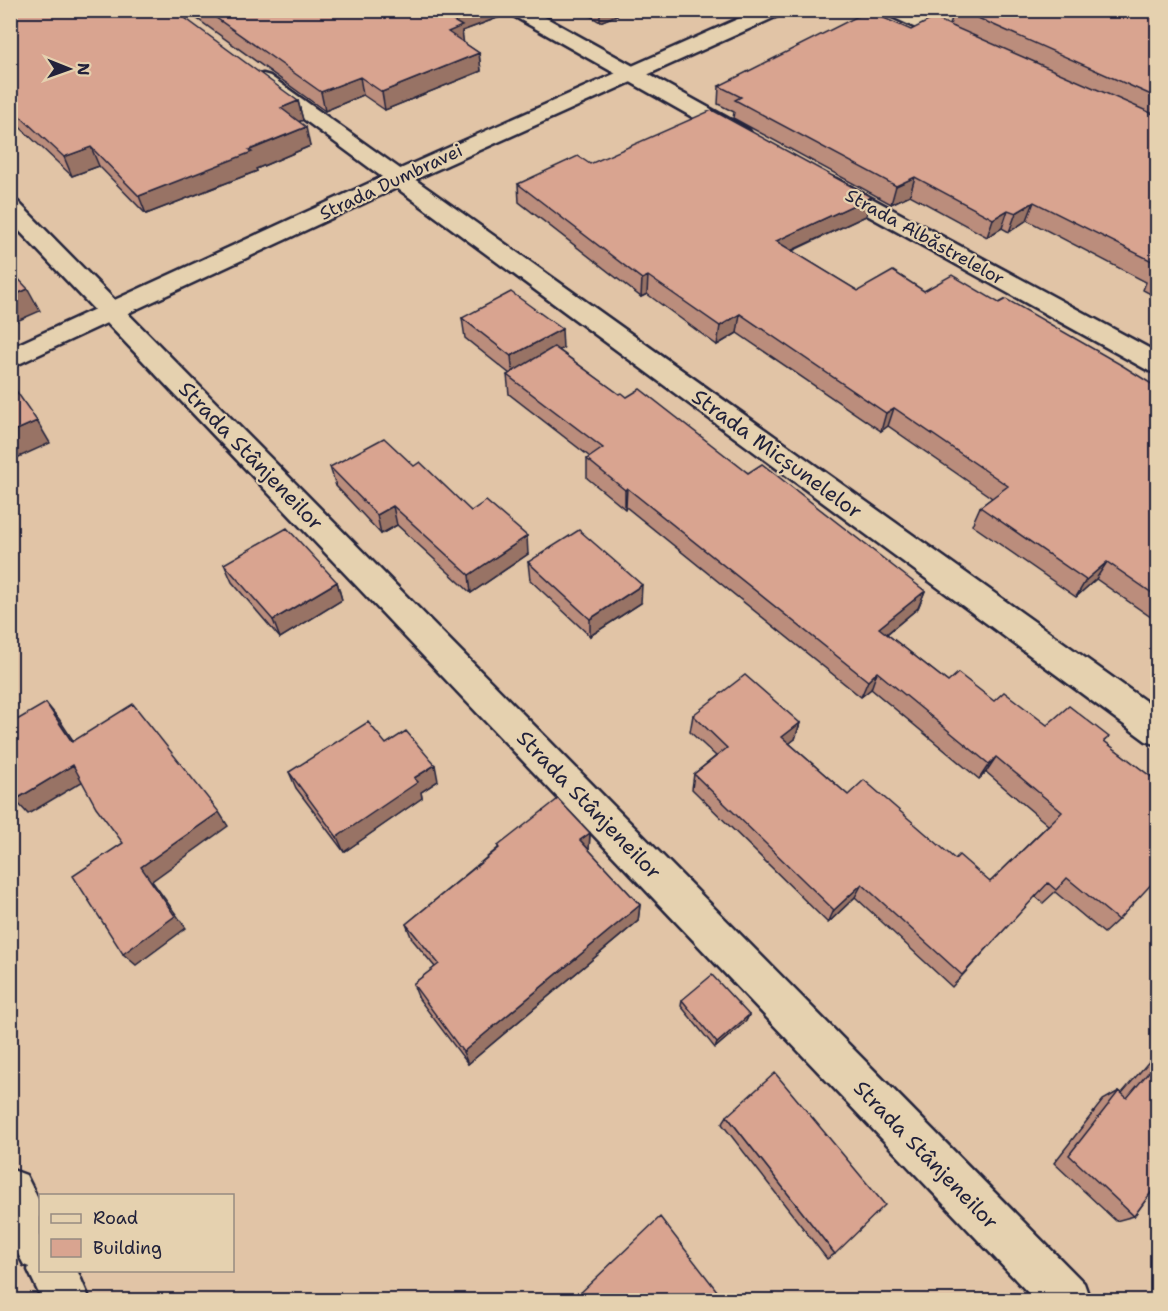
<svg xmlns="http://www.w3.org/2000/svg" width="1168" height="1311" viewBox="0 0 1168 1311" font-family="'Shantell Sans',sans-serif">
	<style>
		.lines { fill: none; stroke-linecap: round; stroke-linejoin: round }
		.street-casing { stroke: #22223b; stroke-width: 5 }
		.secondary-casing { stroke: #22223b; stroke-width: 5 }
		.street { fill: #e5d1af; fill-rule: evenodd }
		.secondary { fill: #e5d1af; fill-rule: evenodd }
		.wall { fill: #bb8d7c; stroke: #22223b; stroke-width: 1.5 }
		.shaded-wall { fill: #987365; stroke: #22223b; stroke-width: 1.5 }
		.building { fill: #d9a490; stroke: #22223b; stroke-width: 1.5 }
		.labels { text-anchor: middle; stroke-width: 4.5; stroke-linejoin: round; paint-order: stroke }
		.far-street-label { font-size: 18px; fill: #22223b; stroke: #e5d1af }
		.street-label { font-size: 21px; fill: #22223b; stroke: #e5d1af }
	</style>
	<rect width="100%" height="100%" fill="#e1c4a6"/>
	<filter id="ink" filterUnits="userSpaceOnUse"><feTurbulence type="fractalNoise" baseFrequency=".0167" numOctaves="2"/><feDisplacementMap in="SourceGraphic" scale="12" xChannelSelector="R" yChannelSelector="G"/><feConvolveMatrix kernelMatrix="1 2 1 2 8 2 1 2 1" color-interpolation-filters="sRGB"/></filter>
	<g filter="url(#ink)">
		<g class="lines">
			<g class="street-casing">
				<path id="street" d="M 508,10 L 532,10 L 749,130 L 752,135 L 749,140 L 741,141 L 733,140 L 510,14 Z
					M 884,10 L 909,10 L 971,39 L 974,43 L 971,47 L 957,47 L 886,14 Z
					M 263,74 L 270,76 L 1158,710 L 1158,745 L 1146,741 L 256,84 L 253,80 L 256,76 Z
					M 828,177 L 836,179 L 1158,353 L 1158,374 L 1149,371 L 820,189 L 817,184 L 820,179 Z
					M 10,200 L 18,202 L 1084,1283 L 1090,1300 L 1035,1300 L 10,221 Z"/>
			</g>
			<g class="secondary-casing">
				<path id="secondary" d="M 758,10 L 784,10 L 782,14 L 405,184 L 10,368 L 10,348 L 389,174 Z
					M 10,1169 L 26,1175 L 40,1203 L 40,1270 L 77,1270 L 90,1300 L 42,1300 L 28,1270 L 29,1267 L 24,1265 L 10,1239 Z"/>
			</g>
			<use href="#street" class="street"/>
			<use href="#secondary" class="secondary"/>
		</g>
		<path class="wall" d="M 10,10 L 298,101 L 303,120 L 298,122 L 310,146 L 256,169 L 257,171 L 146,214 L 99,166 L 72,176 L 10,118 Z
			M 185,10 L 507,10 L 508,14 L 462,31 L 463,42 L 479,53 L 481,71 L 385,110 L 363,95 L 325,111 Z
			M 580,10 L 629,10 L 600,22 Z
			M 954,10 L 1158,10 L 1158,298 L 1143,290 L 1146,282 L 1027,220 L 1009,232 L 1002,228 L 987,237 L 910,195 L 891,204 L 733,118 L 734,112 L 718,104 L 719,86 L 911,30 L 950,25 Z
			M 590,164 L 871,197 L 866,216 L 792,251 L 858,291 L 924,291 L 999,303 L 1158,388 L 1158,622 L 1096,579 L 1076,597 L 972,525 L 980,507 L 992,498 L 888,426 L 881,431 L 737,333 L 717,345 L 647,294 L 641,297 L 519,202 L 518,184 Z
			M 462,318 L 563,348 L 559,350 L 619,394 L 748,473 L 925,591 L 918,608 L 887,634 L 948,682 L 1047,725 L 1105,742 L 1158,782 L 1158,883 L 1154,880 L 1118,920 L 1104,933 L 1055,892 L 1043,903 L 1035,896 L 952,987 L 855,897 L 828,923 L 692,789 L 694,774 L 716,756 L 690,732 L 693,715 L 800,723 L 795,739 L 789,743 L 848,795 L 990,882 L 1048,825 L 986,772 L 979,779 L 871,689 L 861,697 L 626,507 L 625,509 L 587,478 L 587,459 L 590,457 L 509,394 L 507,375 L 510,374 L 465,338 Z
			M 414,466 L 471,511 L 528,554 L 471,593 L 397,525 L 381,534 L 336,486 L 330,467 Z
			M 528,562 L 641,603 L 590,636 L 530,580 Z
			M 224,564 L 337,582 L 342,600 L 280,638 L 232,582 Z
			M 386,744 L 438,781 L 421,792 L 422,798 L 344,852 L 296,788 L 289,772 Z
			M 590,833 L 589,850 L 640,905 L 638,921 L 468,1064 L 419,999 L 413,984 L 435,967 L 412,939 L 406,924 L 498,848 L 498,846 Z
			M 682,1000 L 749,1015 L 746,1021 L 715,1048 L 681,1006 Z
			M 1158,1051 L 1158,1183 L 1134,1216 L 1116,1221 L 1054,1163 L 1103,1100 L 1119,1091 L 1122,1093 Z
			M 727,1116 L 835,1254 L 827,1259 L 722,1124 Z"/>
		<path class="shaded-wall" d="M 469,10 L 507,10 L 508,14 L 462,31 L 464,45 L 450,50 L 448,18 Z
			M 600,10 L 629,10 L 600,22 Z
			M 479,53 L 481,71 L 385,110 L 382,92 Z
			M 360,77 L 363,95 L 325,111 L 321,92 Z
			M 298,101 L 303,120 L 285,127 L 281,108 Z
			M 306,127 L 310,146 L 256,169 L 257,171 L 146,214 L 139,196 Z
			M 91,147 L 99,166 L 72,176 L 64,157 Z
			M 915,177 L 910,195 L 891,204 L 896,186 Z
			M 871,197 L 866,216 L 773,259 L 776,241 Z
			M 1034,202 L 1027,220 L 1009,232 L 1016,213 Z
			M 1008,210 L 1002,228 L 987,237 L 993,219 Z
			M 648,276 L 647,294 L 641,297 L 642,279 Z
			M 28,289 L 40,311 L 10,324 L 10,297 Z
			M 740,314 L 737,333 L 717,345 L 720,326 Z
			M 562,329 L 563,348 L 513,376 L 511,356 Z
			M 894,408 L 888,426 L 881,431 L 886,413 Z
			M 37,421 L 50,443 L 10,461 L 10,433 Z
			M 627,488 L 626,507 L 625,509 L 625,490 Z
			M 393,506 L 397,525 L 381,534 L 377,515 Z
			M 527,536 L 528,554 L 471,593 L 469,575 Z
			M 1107,562 L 1096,579 L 1076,597 L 1086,580 Z
			M 337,582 L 342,600 L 280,638 L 273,620 Z
			M 642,585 L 641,603 L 590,636 L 590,619 Z
			M 925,591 L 918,608 L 873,645 L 879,628 Z
			M 877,672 L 871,689 L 861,697 L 868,681 Z
			M 46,703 L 59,719 L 84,757 L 72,742 Z
			M 800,723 L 795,739 L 777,753 L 782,737 Z
			M 996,757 L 986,772 L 979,779 L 989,764 Z
			M 73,765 L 85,780 L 28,814 L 15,800 Z
			M 435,765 L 438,781 L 421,792 L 422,798 L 344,852 L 337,837 L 414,778 Z
			M 219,812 L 228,826 L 152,881 L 186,928 L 136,965 L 123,954 L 141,867 Z
			M 590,833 L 589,850 L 580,840 Z
			M 862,884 L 855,897 L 828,923 L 834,910 Z
			M 640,905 L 638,921 L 468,1064 L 463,1052 Z
			M 749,1015 L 746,1021 L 715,1048 L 717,1043 Z"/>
		<path class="building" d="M 10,10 L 174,10 L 298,101 L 281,108 L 306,127 L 249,150 L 252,152 L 139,196 L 91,147 L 64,157 L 10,107 Z
			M 205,10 L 469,10 L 448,18 L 462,26 L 448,32 L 479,53 L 382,92 L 360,77 L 321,92 Z
			M 960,10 L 1158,10 L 1158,98 Z
			M 868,11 L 911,30 L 934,18 L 1158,116 L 1158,264 L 1034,202 L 1016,213 L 1008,210 L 993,219 L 915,177 L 896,186 L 735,100 L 741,97 L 719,86 Z
			M 712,110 L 871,197 L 776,241 L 858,291 L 893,271 L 924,291 L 952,275 L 999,303 L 1006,299 L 1123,366 L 1158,388 L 1158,597 L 1107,562 L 1086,580 L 980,507 L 1008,486 L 894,408 L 886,413 L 740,314 L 720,326 L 648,276 L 642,279 L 518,184 L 578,156 L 590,164 Z
			M 1158,267 L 1158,274 L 1152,271 Z
			M 10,270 L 28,289 L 10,297 Z
			M 511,292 L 562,329 L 511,356 L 462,318 Z
			M 554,347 L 619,394 L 622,393 L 627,397 L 640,389 L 748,473 L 762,464 L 925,591 L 879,628 L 948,682 L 958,673 L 994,701 L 1004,692 L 1047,725 L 1069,706 L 1109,737 L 1104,741 L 1158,782 L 1158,877 L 1118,920 L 1067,878 L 1056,890 L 1048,883 L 962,975 L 862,884 L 834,910 L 694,774 L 727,748 L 693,715 L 745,675 L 800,723 L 782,737 L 848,795 L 864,780 L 955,859 L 959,855 L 990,882 L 1062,812 L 996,757 L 989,764 L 877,672 L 868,681 L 627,488 L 625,490 L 587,459 L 603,448 L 507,375 Z
			M 10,382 L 37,421 L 10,433 Z
			M 384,438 L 414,466 L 420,462 L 471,511 L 486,501 L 527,536 L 469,575 L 393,506 L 377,515 L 330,467 Z
			M 287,528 L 337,582 L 273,620 L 224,564 Z
			M 579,530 L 642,585 L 590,619 L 528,562 Z
			M 46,703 L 72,742 L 133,704 L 219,812 L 141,867 L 175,916 L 123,954 L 73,876 L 123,843 L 96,807 L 73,765 L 15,800 L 10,793 L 10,724 Z
			M 368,722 L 386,744 L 406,731 L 435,765 L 414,778 L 418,782 L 337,837 L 289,772 Z
			M 558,799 L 590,833 L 580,840 L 640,905 L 463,1052 L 413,984 L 439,964 L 406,924 L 499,848 L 498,846 Z
			M 712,975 L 749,1015 L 717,1043 L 682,1000 Z
			M 1158,1061 L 1158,1183 L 1134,1216 L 1069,1155 L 1119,1091 L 1127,1098 Z
			M 775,1073 L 885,1205 L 835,1254 L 727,1116 Z
			M 660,1217 L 724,1300 L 573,1300 Z"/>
	</g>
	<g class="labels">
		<g class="far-street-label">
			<text transform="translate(391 182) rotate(-25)" y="6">Strada Dumbravei</text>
			<text transform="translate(925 237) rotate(29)" y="6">Strada Albăstrelelor</text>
		</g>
		<g class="street-label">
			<text transform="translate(777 454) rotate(36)" y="7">Strada Micșunelelor</text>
			<text transform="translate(251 456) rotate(46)" y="7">Strada Stânjeneilor</text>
			<text transform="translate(589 805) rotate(46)" y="7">Strada Stânjeneilor</text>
			<text transform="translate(926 1155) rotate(46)" y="7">Strada Stânjeneilor</text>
		</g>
	</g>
	<rect width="1168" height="1311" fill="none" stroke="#e5d1af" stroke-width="36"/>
	<rect x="18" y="18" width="1132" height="1275" fill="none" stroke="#22223b" stroke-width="2" filter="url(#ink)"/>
	<rect x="39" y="1194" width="195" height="78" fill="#e5d1af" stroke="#978b81" stroke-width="1.5"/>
	<rect x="51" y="1214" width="30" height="9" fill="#e5d1af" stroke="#978b81" stroke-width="1.5"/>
	<text x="93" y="1224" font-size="18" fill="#22223b">Road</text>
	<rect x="51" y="1239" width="30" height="18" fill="#d9a490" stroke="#978b81" stroke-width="1.5"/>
	<text x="93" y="1254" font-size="18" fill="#22223b">Building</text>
	<g transform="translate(69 69) rotate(91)" stroke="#e5d1af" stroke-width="4.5" paint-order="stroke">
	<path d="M0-4.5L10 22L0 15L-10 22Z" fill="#22223b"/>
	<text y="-9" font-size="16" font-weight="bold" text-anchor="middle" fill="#22223b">N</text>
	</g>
</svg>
